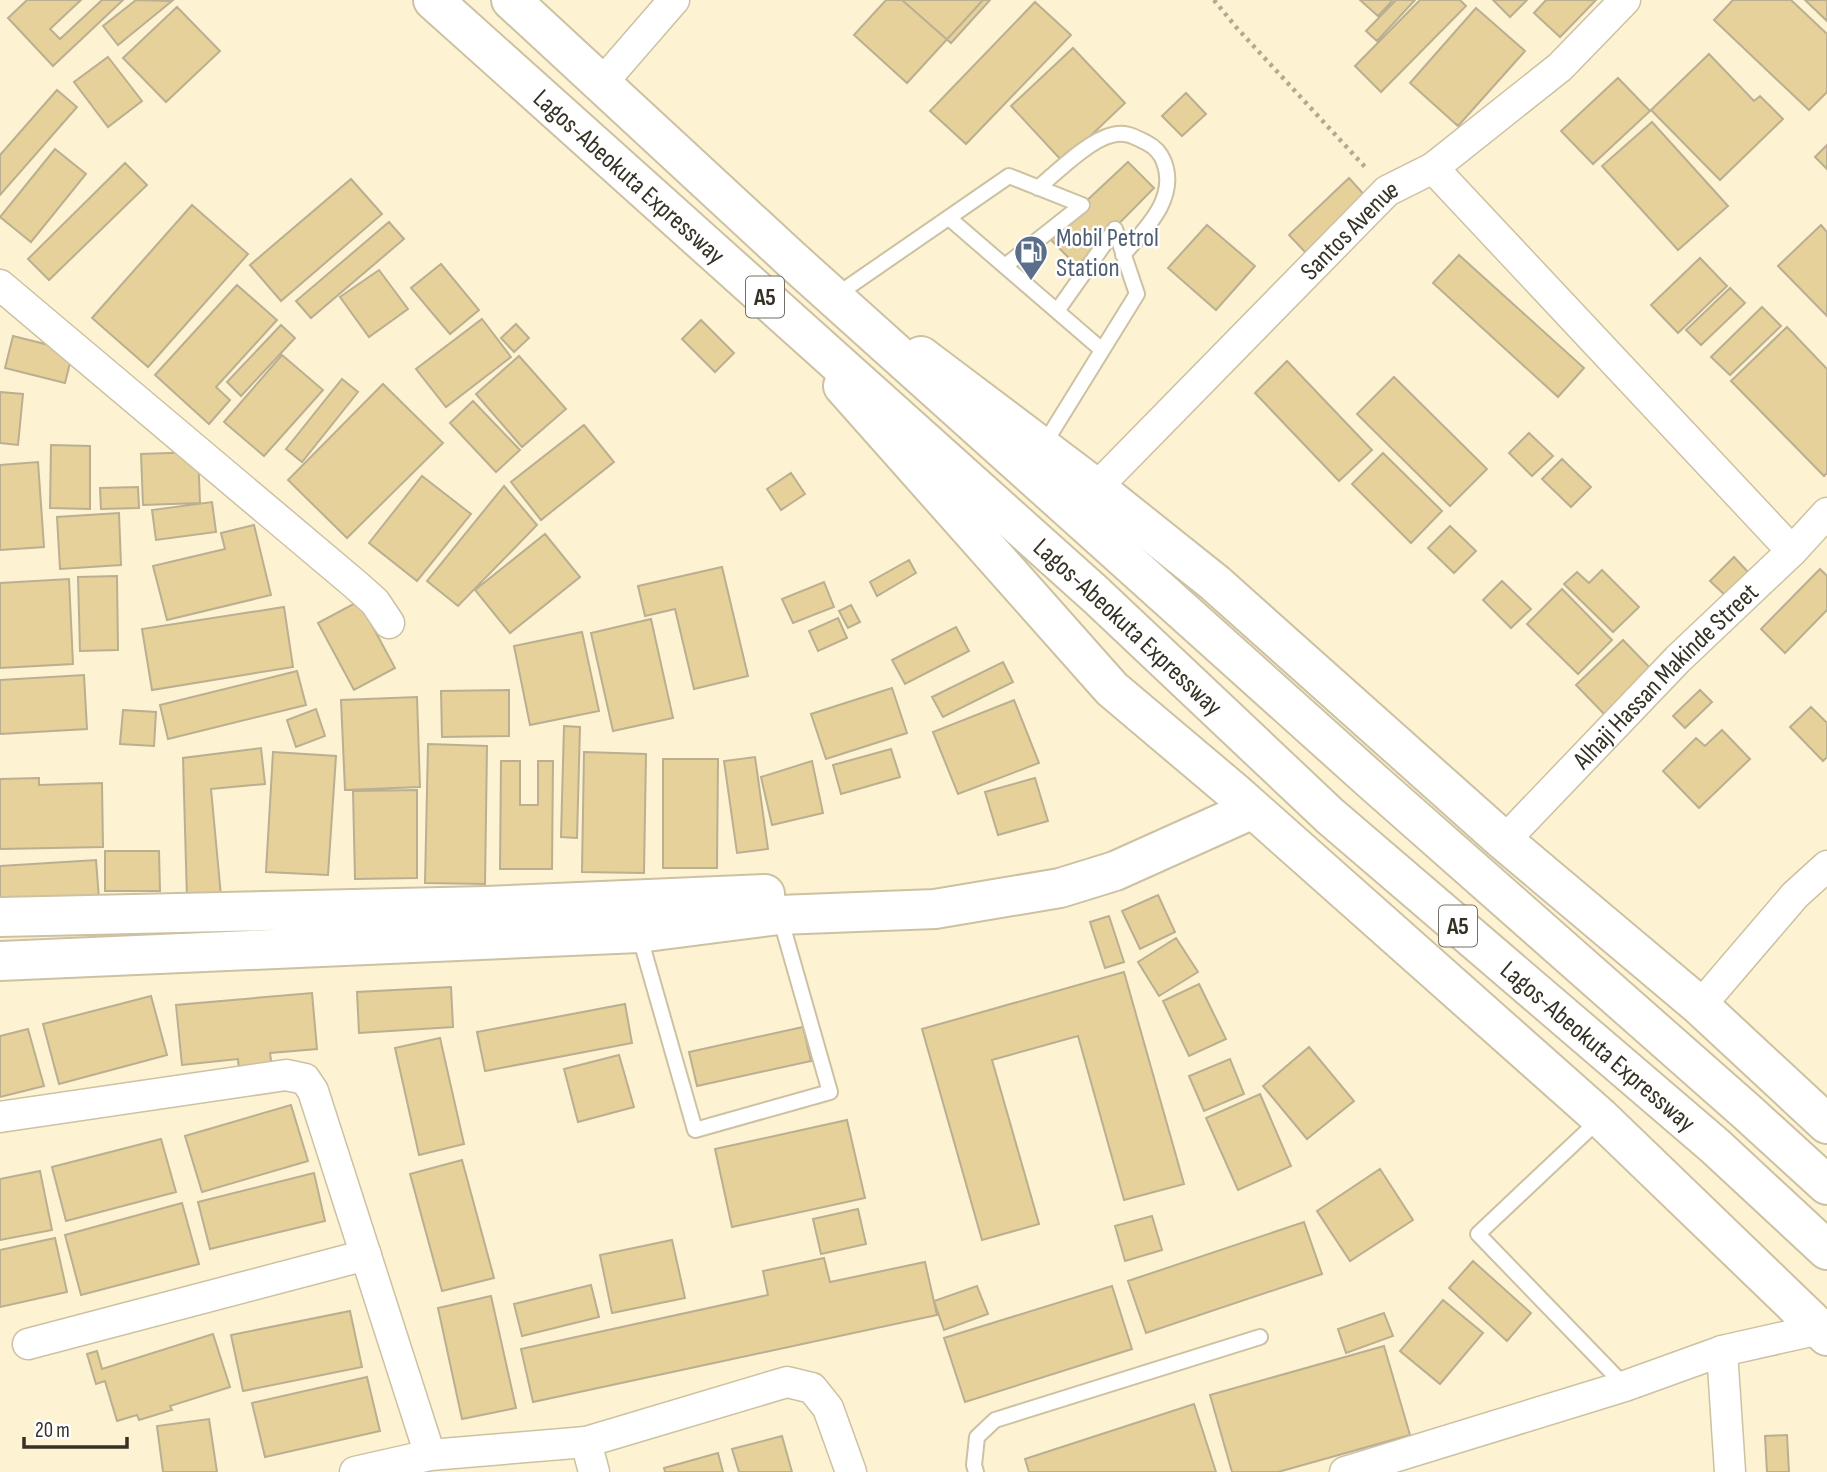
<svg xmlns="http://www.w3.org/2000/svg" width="1827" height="1472" viewBox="0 0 1827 1472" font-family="'Sofia Sans Condensed',sans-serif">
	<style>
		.building { fill: #e5d199; stroke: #baaf91; stroke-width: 2 }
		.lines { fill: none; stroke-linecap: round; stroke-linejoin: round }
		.service-casing { stroke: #ccc1a2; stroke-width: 18 }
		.minor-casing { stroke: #ccc1a2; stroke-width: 33 }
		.primary-casing { stroke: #ccc1a2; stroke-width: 42 }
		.trunk-casing { stroke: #ccc1a2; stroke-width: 42 }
		.path { stroke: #b2a991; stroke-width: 4.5; stroke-dasharray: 3.5 5; stroke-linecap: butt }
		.service { stroke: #fff; stroke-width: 14 }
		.minor { stroke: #fff; stroke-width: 30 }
		.primary { stroke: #fff; stroke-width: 38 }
		.trunk { stroke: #fff; stroke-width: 38 }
		.labels { text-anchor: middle; stroke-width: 5; stroke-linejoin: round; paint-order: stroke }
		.shield { fill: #fff; stroke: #726f66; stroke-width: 2 }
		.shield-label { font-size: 24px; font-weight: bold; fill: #353125 }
		.street-label { font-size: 26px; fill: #353125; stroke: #fff }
		.service-label { font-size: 26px; fill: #4e5e75; stroke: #fff; text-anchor: start }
	</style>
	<rect width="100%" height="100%" fill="#fdf2d2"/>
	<path class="building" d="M 27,0 L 81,0 L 50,29 L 60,39 L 102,0 L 123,0 L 53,66 L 8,18 Z
		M 136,0 L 172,1 L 118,45 L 103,26 Z
		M 886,0 L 983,0 L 907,83 L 854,35 Z
		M 902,0 L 990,0 L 951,43 Z
		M 1360,0 L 1393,0 L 1378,16 Z
		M 1396,0 L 1415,0 L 1377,41 L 1366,31 Z
		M 1420,0 L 1460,0 L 1466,6 L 1381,92 L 1355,66 Z
		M 1493,0 L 1527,0 L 1510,17 Z
		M 1546,0 L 1596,0 L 1560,37 L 1534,13 Z
		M 1733,0 L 1791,0 L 1827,34 L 1827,92 L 1809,110 L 1714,20 Z
		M 1805,0 L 1827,0 L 1827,21 Z
		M 1035,2 L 1071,35 L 966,144 L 930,111 Z
		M 177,7 L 220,51 L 166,102 L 123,58 Z
		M 1476,8 L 1525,51 L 1458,126 L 1410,83 Z
		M 1073,48 L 1125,103 L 1063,162 L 1011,106 Z
		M 1709,54 L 1754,101 L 1760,96 L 1783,119 L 1720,180 L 1651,110 Z
		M 108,57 L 142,101 L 108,127 L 74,82 Z
		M 1618,78 L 1650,111 L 1593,164 L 1561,131 Z
		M 57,90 L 77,107 L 0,195 L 0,155 Z
		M 1186,93 L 1206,114 L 1182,136 L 1162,116 Z
		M 1652,122 L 1728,206 L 1678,250 L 1602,166 Z
		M 1827,145 L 1827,169 L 1815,157 Z
		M 55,149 L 86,174 L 31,242 L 0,217 Z
		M 1128,162 L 1154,188 L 1077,266 L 1051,240 L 1082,205 Z
		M 125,163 L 147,185 L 49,280 L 28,259 Z
		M 1349,178 L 1367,198 L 1307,254 L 1289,235 Z
		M 351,179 L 382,214 L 281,301 L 250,265 Z
		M 192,205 L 248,254 L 148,367 L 92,318 Z
		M 389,222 L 404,239 L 311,318 L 296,301 Z
		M 1207,225 L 1255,266 L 1216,310 L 1168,268 Z
		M 1821,225 L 1827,232 L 1827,316 L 1778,266 Z
		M 1459,255 L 1584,368 L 1558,397 L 1433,283 Z
		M 1700,258 L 1727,286 L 1678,333 L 1651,305 Z
		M 441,264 L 479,310 L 450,334 L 411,288 Z
		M 379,270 L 408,309 L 369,337 L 340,297 Z
		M 237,285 L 277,320 L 216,387 L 230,400 L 209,424 L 155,375 Z
		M 1730,288 L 1745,303 L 1701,345 L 1686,330 Z
		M 1762,307 L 1781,326 L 1730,375 L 1711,357 Z
		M 482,319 L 511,357 L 446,407 L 416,369 Z
		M 701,320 L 734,353 L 715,372 L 682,339 Z
		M 516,324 L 529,338 L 514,352 L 501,338 Z
		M 281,325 L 295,338 L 241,396 L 227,382 Z
		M 1787,327 L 1827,369 L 1827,473 L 1824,476 L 1731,381 Z
		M 13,336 L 73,351 L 65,383 L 5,368 Z
		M 282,355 L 323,390 L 264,456 L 224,422 Z
		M 519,356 L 566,409 L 522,447 L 476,394 Z
		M 1287,361 L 1372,450 L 1339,481 L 1255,393 Z
		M 1394,377 L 1487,469 L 1450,506 L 1357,414 Z
		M 342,379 L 358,392 L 302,462 L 286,449 Z
		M 383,384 L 443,443 L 347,538 L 288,480 Z
		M 0,392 L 23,394 L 18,445 L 0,443 Z
		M 473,401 L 520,450 L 496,472 L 450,423 Z
		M 584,425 L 614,462 L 541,520 L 511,482 Z
		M 1529,433 L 1553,456 L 1532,476 L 1509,453 Z
		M 51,445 L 90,446 L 90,509 L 50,508 Z
		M 198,452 L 200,503 L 143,505 L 141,454 Z
		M 1383,453 L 1442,511 L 1411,543 L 1352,484 Z
		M 1562,459 L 1591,487 L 1571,507 L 1542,479 Z
		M 38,462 L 44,547 L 0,550 L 0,465 Z
		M 791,473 L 805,494 L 781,510 L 767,489 Z
		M 422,476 L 471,514 L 417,581 L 369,543 Z
		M 504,486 L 537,525 L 458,606 L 427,581 Z
		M 138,487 L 139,508 L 101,509 L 100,488 Z
		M 212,502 L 216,532 L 156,540 L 152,510 Z
		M 119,513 L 121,565 L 60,569 L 57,517 Z
		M 254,525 L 271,595 L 167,620 L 153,566 L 225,549 L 221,533 Z
		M 1450,526 L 1476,551 L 1454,573 L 1428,548 Z
		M 545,534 L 580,577 L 510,633 L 475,590 Z
		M 1734,557 L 1748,572 L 1725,595 L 1710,581 Z
		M 909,560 L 916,573 L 877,596 L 870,582 Z
		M 722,567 L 748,676 L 694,689 L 675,609 L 645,616 L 638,586 Z
		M 1820,569 L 1827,576 L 1827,610 L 1785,653 L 1761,629 Z
		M 1602,570 L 1639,607 L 1613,632 L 1564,584 L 1577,572 L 1589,583 Z
		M 117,576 L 118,650 L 80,651 L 78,577 Z
		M 69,579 L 73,664 L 0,668 L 0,583 Z
		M 1502,581 L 1531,609 L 1511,628 L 1483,600 Z
		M 824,582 L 834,607 L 793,623 L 782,599 Z
		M 1562,589 L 1612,640 L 1578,674 L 1527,624 Z
		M 359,601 L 395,668 L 354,690 L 318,623 Z
		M 851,605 L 860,622 L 848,628 L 839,611 Z
		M 284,607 L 293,667 L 152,690 L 142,629 Z
		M 838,618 L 847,638 L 818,651 L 809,631 Z
		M 651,619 L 673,718 L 613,731 L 591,633 Z
		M 956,627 L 969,651 L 905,684 L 892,660 Z
		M 582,632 L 599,711 L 530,725 L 514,646 Z
		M 1623,640 L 1656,674 L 1609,719 L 1576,685 Z
		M 1003,662 L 1013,682 L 943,717 L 932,697 Z
		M 297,671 L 306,705 L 168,739 L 160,705 Z
		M 84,675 L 87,729 L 0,734 L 0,680 Z
		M 892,688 L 907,733 L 826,759 L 811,714 Z
		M 509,690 L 509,736 L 442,737 L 441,691 Z
		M 1700,690 L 1712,702 L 1685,728 L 1673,716 Z
		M 417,697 L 420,787 L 345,790 L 341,700 Z
		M 1014,700 L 1039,763 L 958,794 L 933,732 Z
		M 1811,707 L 1827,723 L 1827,757 L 1823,761 L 1790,727 Z
		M 316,709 L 325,736 L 296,747 L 287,720 Z
		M 123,710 L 156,712 L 154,746 L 120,744 Z
		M 564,726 L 580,727 L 577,838 L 561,837 Z
		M 1722,730 L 1750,759 L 1699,808 L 1663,771 L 1696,738 L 1705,746 Z
		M 428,744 L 487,746 L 485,884 L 425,883 Z
		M 261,748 L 265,784 L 211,789 L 221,896 L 187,899 L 183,758 Z
		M 891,749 L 900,777 L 841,794 L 833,765 Z
		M 273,752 L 336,756 L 328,875 L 266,872 Z
		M 584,752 L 646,754 L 644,873 L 582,872 Z
		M 755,757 L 768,849 L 737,853 L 724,761 Z
		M 663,759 L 718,759 L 717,868 L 663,868 Z
		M 501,761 L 520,761 L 520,805 L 538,805 L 538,761 L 553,761 L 552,869 L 500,869 Z
		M 812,761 L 823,813 L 772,825 L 761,777 Z
		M 39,778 L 39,785 L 102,783 L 103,847 L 0,849 L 0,779 Z
		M 1035,778 L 1048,821 L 998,835 L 985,792 Z
		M 417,790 L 417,878 L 355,879 L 353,791 Z
		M 105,851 L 159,851 L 160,891 L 105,891 Z
		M 96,860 L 99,899 L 0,906 L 0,866 Z
		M 1158,895 L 1175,932 L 1140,949 L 1122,911 Z
		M 1109,916 L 1124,962 L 1105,968 L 1090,922 Z
		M 1176,938 L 1198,972 L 1159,996 L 1138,962 Z
		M 1124,972 L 1184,1184 L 1124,1200 L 1078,1036 L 992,1060 L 1039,1224 L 982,1240 L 922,1029 Z
		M 1199,984 L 1226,1039 L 1189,1056 L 1163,1001 Z
		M 451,987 L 453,1027 L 359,1033 L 357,992 Z
		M 312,993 L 317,1049 L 270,1053 L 272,1068 L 239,1071 L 238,1059 L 182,1065 L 176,1005 Z
		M 151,996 L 167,1055 L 59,1084 L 43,1024 Z
		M 625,1004 L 632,1043 L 485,1071 L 477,1032 Z
		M 803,1027 L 811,1061 L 697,1086 L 689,1052 Z
		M 28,1029 L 44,1086 L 0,1097 L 0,1036 Z
		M 440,1038 L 464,1144 L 419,1155 L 395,1048 Z
		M 1309,1047 L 1354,1101 L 1307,1139 L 1263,1086 Z
		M 619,1055 L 634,1107 L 578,1122 L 564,1069 Z
		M 1230,1059 L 1244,1094 L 1204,1111 L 1189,1076 Z
		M 1260,1094 L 1291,1166 L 1238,1190 L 1206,1118 Z
		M 291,1105 L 308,1161 L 202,1192 L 185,1136 Z
		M 847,1120 L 865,1198 L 732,1227 L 715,1149 Z
		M 161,1139 L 176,1192 L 66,1221 L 52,1167 Z
		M 462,1160 L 494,1278 L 442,1291 L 410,1174 Z
		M 1380,1169 L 1413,1220 L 1350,1261 L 1317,1211 Z
		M 40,1171 L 52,1230 L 0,1240 L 0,1179 Z
		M 314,1173 L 325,1221 L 210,1249 L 198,1202 Z
		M 182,1203 L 199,1264 L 81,1295 L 65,1235 Z
		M 858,1209 L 866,1244 L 821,1254 L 813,1219 Z
		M 1152,1216 L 1162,1250 L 1125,1261 L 1115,1226 Z
		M 1304,1222 L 1322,1274 L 1146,1333 L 1128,1281 Z
		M 55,1238 L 67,1292 L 0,1307 L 0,1250 Z
		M 672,1240 L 685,1298 L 612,1313 L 600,1255 Z
		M 824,1258 L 830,1282 L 925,1262 L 937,1315 L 533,1402 L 521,1349 L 768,1295 L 763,1271 Z
		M 1473,1261 L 1531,1313 L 1507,1341 L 1449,1288 Z
		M 591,1285 L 599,1317 L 522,1336 L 514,1304 Z
		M 977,1286 L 988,1314 L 944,1330 L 934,1301 Z
		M 1112,1286 L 1132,1349 L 965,1402 L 944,1338 Z
		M 491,1296 L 516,1408 L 462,1419 L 438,1308 Z
		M 1443,1300 L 1483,1333 L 1440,1384 L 1400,1351 Z
		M 350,1311 L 362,1367 L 243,1391 L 231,1335 Z
		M 1384,1313 L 1393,1336 L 1346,1353 L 1338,1329 Z
		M 213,1334 L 230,1387 L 170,1406 L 172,1410 L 139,1420 L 137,1415 L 117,1421 L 105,1381 L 96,1384 L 87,1354 L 97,1351 L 102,1369 Z
		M 1384,1346 L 1410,1435 L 1278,1472 L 1232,1472 L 1210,1395 Z
		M 367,1377 L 380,1431 L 265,1457 L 252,1403 Z
		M 1194,1404 L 1216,1472 L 1029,1472 L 1025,1459 Z
		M 209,1419 L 217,1472 L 163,1472 L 157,1426 Z
		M 1787,1435 L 1789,1472 L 1767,1472 L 1765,1436 Z
		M 782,1436 L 792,1472 L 739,1472 L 732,1449 Z
		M 718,1453 L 723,1472 L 665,1472 L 664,1468 Z"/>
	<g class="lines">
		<g class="service-casing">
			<path id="service" d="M 1038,188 C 1056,173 1089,140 1112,135 C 1125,131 1135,137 1147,143 C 1155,147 1161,154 1164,162 C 1178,199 1145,229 1123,255
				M 949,218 L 1102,350
				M 1005,266 L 1082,205
				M 838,294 L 1009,176 L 1082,205
				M 1057,311 L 1115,229
				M 1043,446 L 1137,294 L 1115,229
				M 639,934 L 695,1130 L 830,1092 L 780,917
				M 1601,1118 L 1478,1234 L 1625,1386
				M 976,1472 L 974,1465 L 977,1437 L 995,1420 L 1260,1337"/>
		</g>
		<g class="minor-casing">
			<g id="minor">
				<path d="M 602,83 L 674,0"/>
				<path d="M 1433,168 L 1792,551"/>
				<path d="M 0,285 L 356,585 L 375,602 L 389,623"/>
				<path id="s1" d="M 1096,488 L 1387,191 L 1433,168 L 1560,67 L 1625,0"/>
				<path id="s2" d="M 1504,841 L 1678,659 L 1792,551 L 1827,513"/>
				<path d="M 1700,1006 L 1795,895 L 1827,866"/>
				<path d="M 0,1117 L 286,1075 L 305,1079 L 313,1091 L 430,1455"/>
				<path d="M 28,1344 L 366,1255"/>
				<path d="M 1722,1351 L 1730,1472"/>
				<path d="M 586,1442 L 594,1472"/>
				<path d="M 355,1472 L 430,1455 L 586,1442 L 787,1382 L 812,1388 L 828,1408 L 851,1472"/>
				<path d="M 1345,1472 L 1625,1386 L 1722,1351 L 1820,1329"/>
			</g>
		</g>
		<g class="primary-casing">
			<path id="primary" d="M 921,356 L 1096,488 L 1215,583 L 1504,841 L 1700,1006 L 1827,1124
				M 843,386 L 1112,689 L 1234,792 L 1601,1118 L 1827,1336
				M 0,917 L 486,906 L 765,894
				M 0,961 L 639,933 L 779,915 L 935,909 L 1060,888 L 1115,871 L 1253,809"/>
		</g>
		<g class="trunk-casing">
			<g id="trunk">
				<path id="s3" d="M 433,0 L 1096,595 L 1330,816 L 1715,1146 L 1827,1250"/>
				<path d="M 511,0 L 791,259 L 1372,781 L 1747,1112 L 1827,1185"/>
			</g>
		</g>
		<path class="path" d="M 1214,0 L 1236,27 L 1366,168"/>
		<use href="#service" class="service"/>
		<use href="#minor" class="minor"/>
		<use href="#primary" class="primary"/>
		<use href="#trunk" class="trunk"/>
	</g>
	<defs>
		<g id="fuel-pin" transform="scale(1.75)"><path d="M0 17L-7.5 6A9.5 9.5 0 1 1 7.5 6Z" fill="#5c6f8a" stroke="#fff"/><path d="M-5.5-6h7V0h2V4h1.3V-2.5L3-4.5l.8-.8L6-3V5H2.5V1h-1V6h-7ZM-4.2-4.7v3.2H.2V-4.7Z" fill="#fff"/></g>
	</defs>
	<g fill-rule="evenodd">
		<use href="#fuel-pin" x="1031" y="252"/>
	</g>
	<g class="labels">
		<g class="shield">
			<rect x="746" y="276.5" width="38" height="41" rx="5"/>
			<rect x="1439" y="905.5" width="38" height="41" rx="5"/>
		</g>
		<g class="shield-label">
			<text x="765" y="305">A5</text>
			<text x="1458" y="934">A5</text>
		</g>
		<g class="street-label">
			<text dy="9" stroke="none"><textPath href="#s3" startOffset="264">Lagos-Abeokuta Expressway</textPath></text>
			<text dy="9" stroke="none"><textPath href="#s1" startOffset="362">Santos Avenue</textPath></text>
			<text dy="9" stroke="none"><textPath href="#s3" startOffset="936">Lagos-Abeokuta Expressway</textPath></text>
			<text dy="9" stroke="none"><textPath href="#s2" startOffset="231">Alhaji Hassan Makinde Street</textPath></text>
			<text dy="9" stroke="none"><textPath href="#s3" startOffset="1566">Lagos-Abeokuta Expressway</textPath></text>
		</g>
		<g class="service-label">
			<text x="1056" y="246">Mobil Petrol<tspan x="1056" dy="30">Station</tspan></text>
		</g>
	</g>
	<path d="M24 1437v10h103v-10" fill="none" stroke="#353125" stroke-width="3.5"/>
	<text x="35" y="1437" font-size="21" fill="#353125" stroke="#ffffff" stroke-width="5" paint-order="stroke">20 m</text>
</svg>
